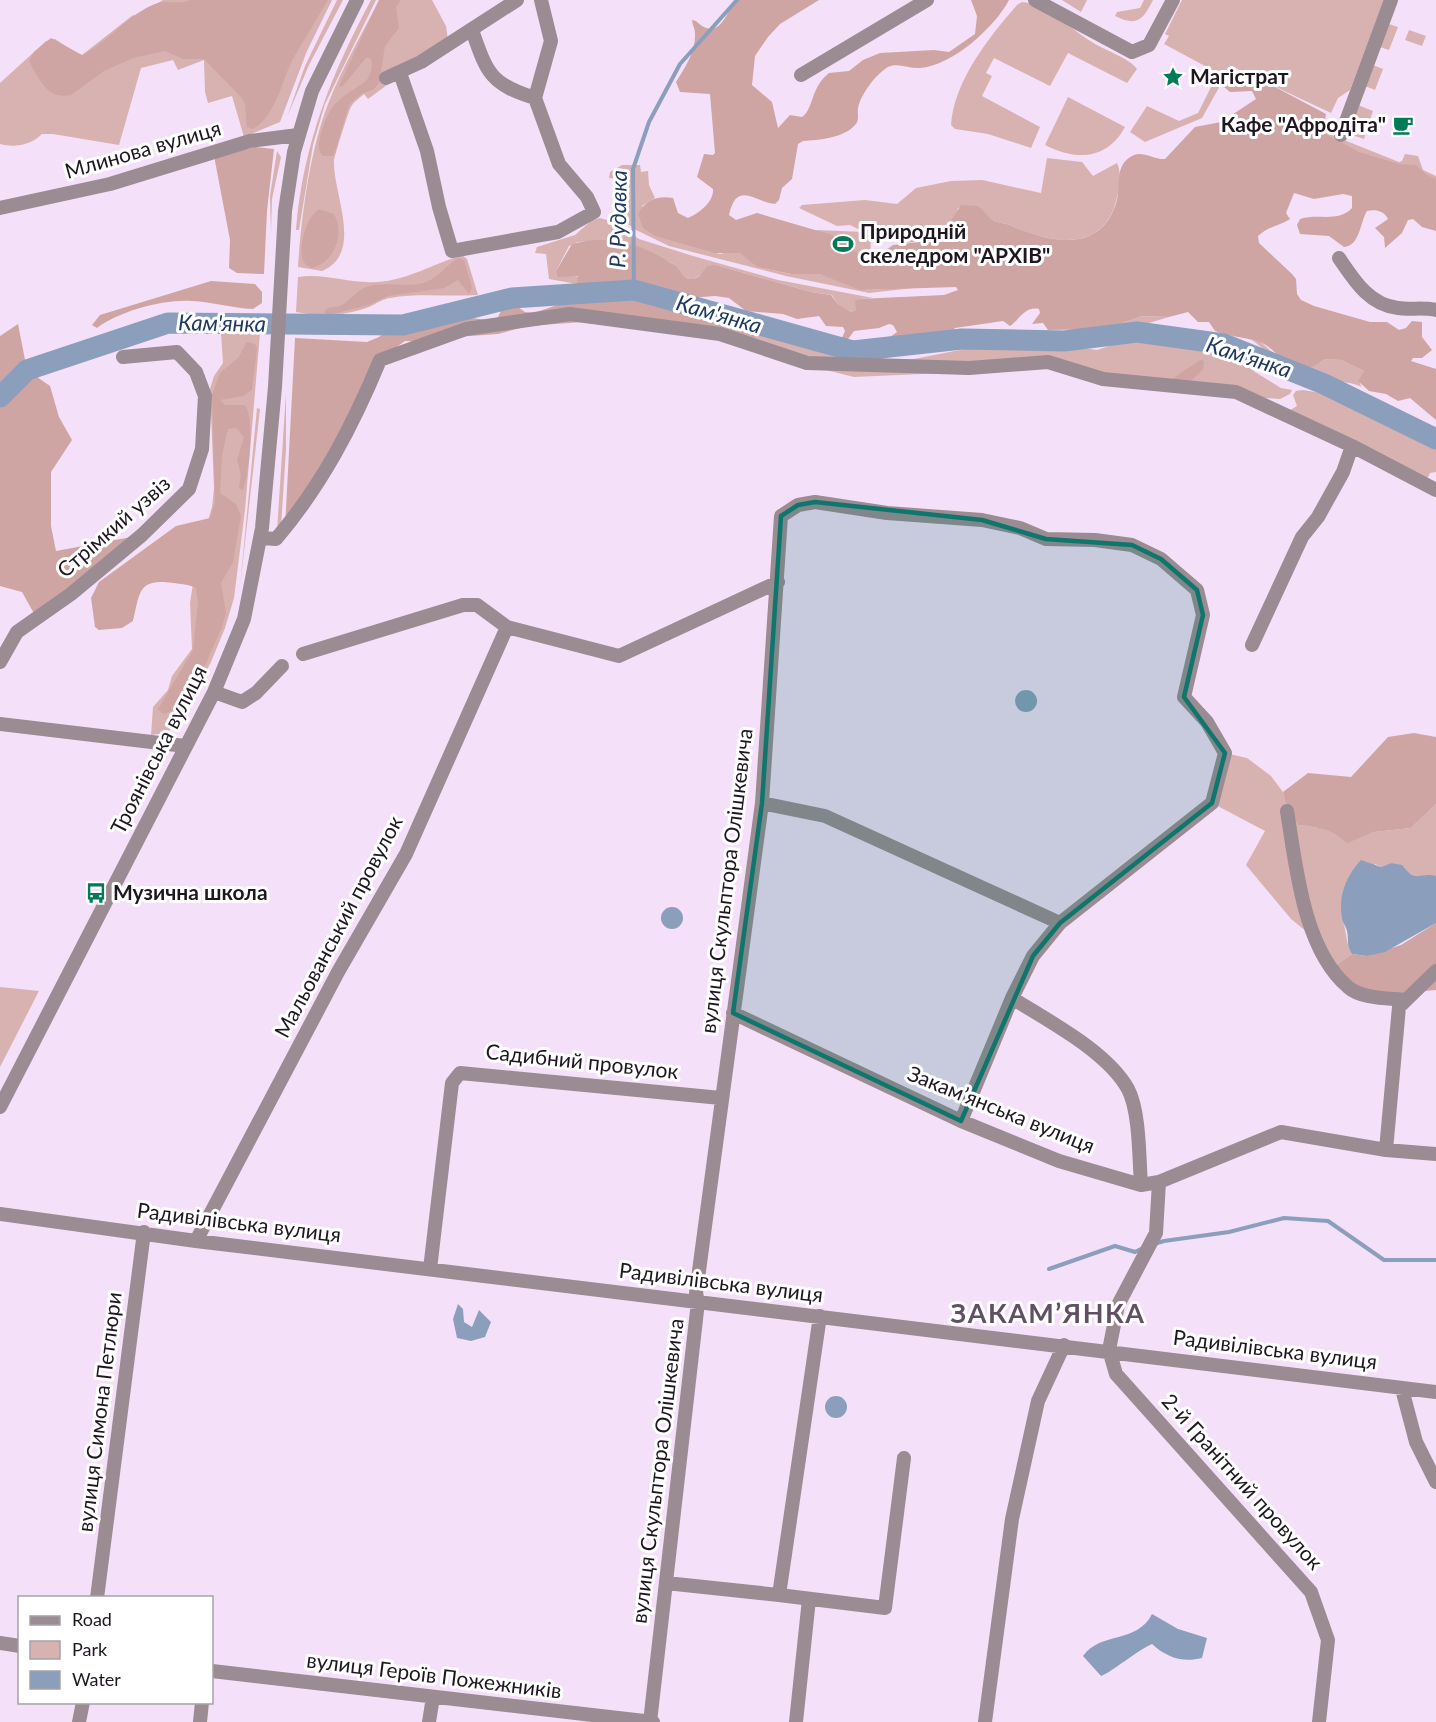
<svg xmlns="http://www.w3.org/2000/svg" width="1436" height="1722" viewBox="0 0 1436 1722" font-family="Lato,sans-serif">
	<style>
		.green { fill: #d7b2b0 }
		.forest { fill: #cea5a3 }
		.water { fill: #8b9fbc }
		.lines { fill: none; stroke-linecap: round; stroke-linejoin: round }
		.stream { stroke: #8b9fbc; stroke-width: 4 }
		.river { stroke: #8b9fbc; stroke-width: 21 }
		.minor { stroke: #9b8b92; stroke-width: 14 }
		.marked { fill: #0f766e; fill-opacity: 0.2; stroke: #0f766e; stroke-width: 4.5; stroke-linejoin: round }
		.labels { text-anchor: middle; stroke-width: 6; stroke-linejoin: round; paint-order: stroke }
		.poi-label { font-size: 21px; font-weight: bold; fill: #1e1720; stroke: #fff; text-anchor: start }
		.street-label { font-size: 21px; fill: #1e1720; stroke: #fff }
		.water-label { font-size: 22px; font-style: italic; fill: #1d3961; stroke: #fff }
		.district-label { font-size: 27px; font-weight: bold; letter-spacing: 1.5px; fill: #615065; stroke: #fff }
	</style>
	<rect width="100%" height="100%" fill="#f5e0f9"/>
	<path class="green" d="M 163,0 L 332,0 L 307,51 L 280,122 L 244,137 L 232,96 L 208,103 L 205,92 L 204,60 L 178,70 L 173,60 L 141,68 L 119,145 L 53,134 L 42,134 C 31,145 15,148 0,144 L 0,83 L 46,41 L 55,39 L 76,53 L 82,55 L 133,15 L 135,16 Z
		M 337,0 L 343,0 L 309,65 L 287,117 L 305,66 Z
		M 371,0 L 376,0 L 325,104 L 313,145 L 299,230 L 296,230 C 303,144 331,75 371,0 Z
		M 379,0 L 432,0 L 446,26 L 448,40 L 368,99 L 364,94 C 360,98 353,102 351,107 C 348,112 335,155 334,160 C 332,192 365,253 322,271 L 298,267 C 301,218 310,150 328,104 C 342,68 362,34 379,0 Z
		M 1062,0 L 1087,0 L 1081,12 Z
		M 1144,0 L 1153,0 C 1143,20 1137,27 1115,16 L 1117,12 L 1140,8 Z
		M 1182,0 L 1384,0 L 1350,90 L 1338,98 L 1331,113 L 1231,66 L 1202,118 L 1145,142 L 1130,132 L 1147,106 L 1179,121 L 1198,113 L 1218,73 L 1164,44 L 1169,36 L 1165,34 Z
		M 1022,2 C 1049,4 1070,29 1092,42 C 1105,51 1128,57 1137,69 L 1127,83 L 1068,53 L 1050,86 L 994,58 L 986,73 L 992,76 L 982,96 L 1040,127 L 1031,148 L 988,134 L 955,129 L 951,125 C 954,81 989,37 1017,5 Z
		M 1389,24 L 1398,27 L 1389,50 L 1380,47 Z
		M 1409,30 L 1426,36 L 1422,46 L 1405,40 Z
		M 1373,65 L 1383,69 L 1375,90 L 1365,86 Z
		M 1068,97 L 1125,127 C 1107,160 1076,161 1045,145 Z
		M 1358,105 L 1373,111 L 1364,139 L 1355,136 L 1351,130 Z
		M 1324,132 L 1399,162 L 1402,161 L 1405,154 L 1418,156 L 1423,170 L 1436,176 L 1436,190 L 1305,135 Z
		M 277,151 L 281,157 L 272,199 L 271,233 L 270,196 Z
		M 1047,158 L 1082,162 L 1093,176 L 1117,163 C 1123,175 1118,196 1114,208 C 1096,254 1047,241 1012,226 C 1006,223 1000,223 994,221 C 987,218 984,209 978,206 L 958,208 L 955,218 L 929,241 L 903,243 L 899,237 L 882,241 L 871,236 L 870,257 L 816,254 L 817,230 L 864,232 L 850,225 L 837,226 L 799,208 L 802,205 L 865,200 L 897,204 L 916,188 L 951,181 L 982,180 L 1041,193 Z
		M 622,165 L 640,165 L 641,172 L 648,171 L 649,185 L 655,198 L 642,206 L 676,240 L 720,254 L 733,251 L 743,254 L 757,267 L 791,274 L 819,274 L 866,290 L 922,287 L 869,293 L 786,276 L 669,246 L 636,230 L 617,216 L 618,211 L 627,204 L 629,186 L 625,179 L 609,178 L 610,172 Z
		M 600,218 L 614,222 L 639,239 L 693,256 L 778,280 L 873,298 L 859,299 L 856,310 L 851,312 L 837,303 L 832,295 L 811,292 L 716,265 L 692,280 L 685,277 L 672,263 L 617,239 L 578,242 L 569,246 L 556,271 L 579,277 L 577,284 L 549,279 L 546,254 L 535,253 L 537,247 L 575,235 L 592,220 Z
		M 462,255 L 467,259 L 478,295 C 448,297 419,293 390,298 C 382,299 376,304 369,307 C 344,316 322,317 296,312 L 298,277 C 325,273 350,284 377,282 C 408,280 433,264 462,255 Z
		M 1142,316 L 1169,317 L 1105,336 L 1096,337 L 1066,328 L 1106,329 Z
		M 763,327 L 789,338 L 840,349 L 858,345 L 862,353 L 892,361 L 914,359 L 975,347 L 1000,347 L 1038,341 L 1097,350 L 1124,341 L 1182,331 L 1198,335 L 1235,353 L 1255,372 L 1281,388 L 1292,390 L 1290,394 L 1280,399 L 1252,397 L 1060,368 L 854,377 L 782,359 L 754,340 L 757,332 Z
		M 221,333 L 260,333 L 245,510 L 234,598 L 225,628 L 211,662 L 179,724 L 165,733 L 151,735 L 153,707 L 168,690 L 172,676 L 192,649 L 190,603 L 197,558 L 212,507 L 214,489 L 210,389 L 214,376 L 223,363 Z
		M 1252,340 L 1259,341 C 1285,360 1292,384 1325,359 L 1341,360 L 1364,371 L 1360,384 L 1362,387 C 1343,378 1321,384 1301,377 C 1282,371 1268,351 1252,340 Z
		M 1303,390 L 1352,398 L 1382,418 L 1436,444 L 1436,472 L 1430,473 L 1425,483 L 1287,412 L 1297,406 L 1293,395 L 1296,391 Z
		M 286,393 L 286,449 L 281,527 L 277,531 Z
		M 257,408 L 260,409 L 240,587 Z
		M 1225,753 L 1247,758 L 1271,776 L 1283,792 L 1287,811 L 1298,825 C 1318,827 1331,829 1347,842 L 1374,832 L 1411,828 L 1436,804 L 1436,876 L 1418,878 L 1391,863 L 1381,867 L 1375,864 L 1342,919 C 1347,930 1345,943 1352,954 L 1332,968 L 1312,936 L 1291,919 L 1246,865 L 1265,831 L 1212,803 Z
		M 0,987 L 39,991 L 0,1067 Z"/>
	<path class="forest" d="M 191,0 L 328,0 C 317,19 305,38 294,57 C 282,78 276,118 252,129 L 247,127 L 245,104 L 241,97 L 204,59 L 183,59 L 165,51 L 133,58 L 104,71 L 71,95 C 47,100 39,79 29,61 L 34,52 L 51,38 L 82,55 C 109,42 128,13 158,3 C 168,0 178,5 191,0 Z
		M 379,0 L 401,0 L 396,7 L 399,28 L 385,46 L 379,83 L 374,89 L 361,94 L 349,105 L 335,152 L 333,156 L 323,156 C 316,149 319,142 321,133 C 332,98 341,100 367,80 C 371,72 374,66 370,58 L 366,58 L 342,87 L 339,86 Z
		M 735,0 L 819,0 L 780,24 L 768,37 L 755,56 L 752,85 L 772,102 L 778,128 L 790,115 L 802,117 C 814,109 810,88 829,73 L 849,71 L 863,60 L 880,53 L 934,50 L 949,52 L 975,34 L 977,16 L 971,0 L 1009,0 C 995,27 952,66 920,68 C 910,69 897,62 888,67 C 876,74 861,94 858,108 C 857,114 860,120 855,125 C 844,138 819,140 803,141 L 798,144 L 792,179 L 782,188 L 779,200 L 775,204 C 754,202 737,180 729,215 L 736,220 L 757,213 L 832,235 L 842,240 L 866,260 L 872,260 L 893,245 L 929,241 L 946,228 L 961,205 L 978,206 C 984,209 987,217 994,221 C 1000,223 1006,223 1012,226 C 1052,243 1102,254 1117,200 C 1121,183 1114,164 1134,155 C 1143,151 1155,160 1165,159 L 1195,127 L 1221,122 L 1256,99 L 1252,91 L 1230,92 L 1224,87 L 1225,84 L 1239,79 L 1258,78 L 1326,114 L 1323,133 L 1359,152 L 1399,164 L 1416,165 L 1427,175 L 1436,179 L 1436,231 L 1422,227 L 1413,219 L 1408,220 L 1402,233 L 1385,248 L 1384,237 L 1375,228 L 1388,219 C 1384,211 1376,209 1367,211 C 1360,222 1360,246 1344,247 L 1329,236 L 1300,234 L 1297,225 L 1300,219 C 1318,213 1338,223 1352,208 L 1352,196 L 1343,194 L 1314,199 L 1294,193 L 1286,213 L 1290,219 C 1280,226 1268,226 1258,236 L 1259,243 L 1292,274 L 1296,279 L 1297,294 L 1301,300 L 1314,306 L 1370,322 L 1387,322 L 1399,330 L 1406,328 L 1412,321 L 1422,322 L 1422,337 L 1432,350 L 1422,358 L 1413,358 L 1411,361 L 1436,369 L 1436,420 L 1410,398 L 1398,401 L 1386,394 L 1369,391 L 1358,381 L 1364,371 L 1341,360 L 1325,359 C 1283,390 1288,351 1257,341 C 1243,337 1228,336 1215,331 L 1209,322 L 1198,322 L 1188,312 L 1169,317 L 1142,316 L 1106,329 L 1048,330 L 1043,323 L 1032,324 L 1040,313 L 1039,309 C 1025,306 1020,319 1010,326 L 1003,321 L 955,328 L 939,344 L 932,338 L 915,336 L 890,341 L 890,337 L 897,332 L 893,325 L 889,324 L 879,328 L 854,331 L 846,342 L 841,340 L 845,331 L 843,327 L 826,326 L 819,316 L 797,319 L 783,314 L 746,311 L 729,298 L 715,296 L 677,299 L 659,290 L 628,282 L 581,286 L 577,284 L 578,276 L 558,277 L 556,271 L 572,244 C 611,233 640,244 673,264 C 680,268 682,278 690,279 C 698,280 703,272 707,266 L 716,265 L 811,292 L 831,295 L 837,303 L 851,312 L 856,310 L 855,301 L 859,299 L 944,295 L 958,290 L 956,287 L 861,290 L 819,274 L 791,274 L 757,267 L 740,253 L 715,253 L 655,236 L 643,228 L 638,214 C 645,200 658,195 673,198 L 678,213 L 688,218 C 699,213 714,202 713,189 L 697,177 L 704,154 L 713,155 L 715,153 L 710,94 L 680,92 L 676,82 C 685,67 696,52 695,33 C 695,29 692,24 692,20 C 698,21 698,24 704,27 C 721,36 729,9 735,0 Z
		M 255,147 L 274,149 L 267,211 L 264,274 L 237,273 L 229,268 L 230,240 L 215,161 L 215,158 Z
		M 319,209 L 334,214 C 345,234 335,262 312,268 L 306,265 C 295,254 306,217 319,209 Z
		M 459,258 L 464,260 L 472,288 L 469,294 L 458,280 L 444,288 L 388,296 L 369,305 L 328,315 L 324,312 C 328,306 333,308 340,306 C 349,302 356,291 366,287 C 385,280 408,289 426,282 C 440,277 446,264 459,258 Z
		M 211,281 L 255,284 L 262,292 L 262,303 L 253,309 C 232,308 212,302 192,301 C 163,299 120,311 97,328 L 92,325 L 100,315 Z
		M 612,297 L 631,299 L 686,315 L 752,322 L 759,326 L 754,340 L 720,339 L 583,322 L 528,326 L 498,334 L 456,337 L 428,342 L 405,341 L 391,351 L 361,395 L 285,528 L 295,338 L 367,342 L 379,337 L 408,314 L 424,318 L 447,315 L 496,321 L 504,305 L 512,303 L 525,312 L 534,313 L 566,302 Z
		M 18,324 L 27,370 L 50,386 L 59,417 L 72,440 L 51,472 L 51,526 L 56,551 L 142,535 L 36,617 L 22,592 L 0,586 L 0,336 Z
		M 247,342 L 255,344 L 257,348 L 252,390 L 243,396 L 220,400 L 225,405 L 245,405 C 255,417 249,476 243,490 L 239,488 L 241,475 L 237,460 L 244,437 L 236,428 L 228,429 L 222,455 L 220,493 L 236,504 L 241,516 L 233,562 L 221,583 L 226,613 L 222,627 L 187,706 L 163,714 L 158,709 L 193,650 L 198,602 L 196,588 C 188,584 181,584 173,583 C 138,578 140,592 133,621 L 122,628 L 99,630 L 95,627 L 91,598 L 99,582 L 176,526 L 210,518 L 215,502 L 212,395 L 220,373 L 238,358 Z
		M 1200,360 L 1204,361 L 1203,370 L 1187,384 L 1169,381 Z
		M 1414,733 L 1436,737 L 1436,804 L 1411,828 L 1374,832 L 1347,843 C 1331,829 1318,827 1298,825 L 1287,811 L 1283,792 L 1308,773 L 1351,777 L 1388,737 Z
		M 1436,923 L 1436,990 L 1415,992 L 1406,1000 L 1363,994 L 1332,968 L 1352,954 L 1367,956 L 1401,945 Z"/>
	<path class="water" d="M1015 701a11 11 0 1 1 22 0a11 11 0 1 1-22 0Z
		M 1361,860 L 1381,867 L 1391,863 L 1402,865 C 1416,884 1419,872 1436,876 L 1436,923 L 1385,952 L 1367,956 L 1352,954 C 1346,945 1349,940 1347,931 C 1346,926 1342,922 1342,918 C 1338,896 1346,876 1361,860 Z
		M661 918a11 11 0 1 1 22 0a11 11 0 1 1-22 0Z
		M 458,1304 L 463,1309 L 464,1322 L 472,1327 L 479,1310 L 491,1322 L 485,1337 L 471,1341 L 457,1338 L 453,1319 Z
		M825 1407a11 11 0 1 1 22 0a11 11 0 1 1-22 0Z
		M 1152,1614 L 1178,1629 L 1207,1638 L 1202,1658 C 1182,1663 1166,1657 1152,1644 C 1136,1651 1112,1672 1101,1676 L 1083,1656 C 1101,1631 1137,1644 1152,1614 Z"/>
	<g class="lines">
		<path class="stream" d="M 634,290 L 633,169 L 649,122 L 680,64 L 737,0
			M 1154,1244 L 1164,1241 L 1229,1232 L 1284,1218 L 1328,1221 L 1384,1260 L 1436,1260
			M 1049,1269 L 1115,1246 L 1135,1252 L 1141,1249"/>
		<path class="river" d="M 0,397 L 27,370 L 168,323 L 403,325 L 512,298 L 634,290 L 853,351 L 962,339 L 1064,341 L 1137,332 L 1224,344 L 1324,384 L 1436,439"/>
		<path class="minor" d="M 1035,0 L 1132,52 L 1149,45 L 1173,0
			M 472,30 C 487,73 490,84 535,98
			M 400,73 L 427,151 L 439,207 L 452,251 L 558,232 L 594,212 L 587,197 L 559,164 L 535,98 L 551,41 L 541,0
			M 801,75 L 927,0
			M 386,78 L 421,62 L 517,0
			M 1341,135 L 1391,0
			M 0,208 L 110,184 L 250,141 L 298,135
			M 1339,258 C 1354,280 1369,305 1398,308 C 1411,310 1423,307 1436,310
			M 261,538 L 276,539 C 322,485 353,425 380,360 L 466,329 L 570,314 L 720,334 L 807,363 L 969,368 L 1048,362 L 1103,379 L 1236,392 L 1352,446 L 1436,490
			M 1252,645 L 1302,537 L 1318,517 L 1343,472 L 1352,446
			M 303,654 L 463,605 L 477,605 L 507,627 L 619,656 L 778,582
			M 0,662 L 17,632 L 71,594 L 142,535 L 189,489 L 202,449 L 205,396 L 196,372 L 177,352 L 123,357
			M 214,692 L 242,702 L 256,693 L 282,666
			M 0,724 L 185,746
			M 762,803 L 825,816 L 1060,923
			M 1287,811 C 1296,865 1303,949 1348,987 C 1361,999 1389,998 1406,1000
			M 1012,998 C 1048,1021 1107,1051 1128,1089 C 1140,1112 1139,1159 1141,1185
			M 733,1013 L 961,1121 L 1059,1161 L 1141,1185 L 1159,1182 L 1281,1132 L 1386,1150 L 1436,1154
			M 0,1107 L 214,692 L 244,619 L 262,528 L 275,387 L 285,211 L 294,152 L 312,91 L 357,0
			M 1386,1150 L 1399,1007 L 1436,971
			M 1159,1182 L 1156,1233 L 1118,1305 L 1109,1350 L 1116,1374 L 1311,1592 L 1328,1640 L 1319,1722
			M 0,1214 L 196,1241 L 1436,1392
			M 196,1241 L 338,972 L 406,854 L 507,627
			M 430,1269 L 452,1083 L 460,1073 L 721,1098
			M 820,1316 L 779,1595 L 885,1608 L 904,1458
			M 1402,1389 L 1416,1442 L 1436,1482
			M 666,1583 L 779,1595
			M 97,1598 L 144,1232
			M 0,1643 L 20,1646
			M 212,1671 L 653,1722
			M 79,1722 L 83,1702
			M 200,1722 L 202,1702
			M 429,1722 L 433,1697
			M 650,1722 L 698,1302 L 696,1293 L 762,803 L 781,516 L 798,505 L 815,502 L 887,513 L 982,520 L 1020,528 L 1046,539 L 1095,540 L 1132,545 L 1161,559 L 1197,590 L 1203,615 L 1184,697 L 1207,722 L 1225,753 L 1212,803 L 1060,923 L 1033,956 L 1012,998 L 961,1121
			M 796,1722 L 809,1599
			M 985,1722 L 1012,1519 L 1038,1401 L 1064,1345"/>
	</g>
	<path class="marked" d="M 815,502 L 982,520 L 1046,539 L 1132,545 L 1161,559 L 1197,590 L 1203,615 L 1184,697 L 1225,753 L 1212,803 L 1060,923 L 1033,956 L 961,1121 L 733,1013 L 762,803 L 781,516 L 798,505 Z"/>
	<defs>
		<g id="sight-bare" transform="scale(1.62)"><path d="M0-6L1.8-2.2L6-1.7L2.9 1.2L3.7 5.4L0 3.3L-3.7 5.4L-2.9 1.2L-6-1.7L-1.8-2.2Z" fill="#007a57" stroke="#fff" stroke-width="2.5" paint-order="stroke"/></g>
		<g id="cafe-bare" transform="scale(1.62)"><path d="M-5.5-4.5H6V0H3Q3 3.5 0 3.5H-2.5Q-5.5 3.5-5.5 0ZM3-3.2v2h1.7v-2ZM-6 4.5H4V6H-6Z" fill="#007a57" stroke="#fff" stroke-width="2.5" paint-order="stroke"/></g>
		<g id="stadium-bare" transform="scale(1.62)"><path d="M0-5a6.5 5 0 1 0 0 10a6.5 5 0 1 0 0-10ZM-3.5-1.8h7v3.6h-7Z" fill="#007a57" stroke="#fff" stroke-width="2.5" paint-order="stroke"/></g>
		<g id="bus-bare" transform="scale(1.62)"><path d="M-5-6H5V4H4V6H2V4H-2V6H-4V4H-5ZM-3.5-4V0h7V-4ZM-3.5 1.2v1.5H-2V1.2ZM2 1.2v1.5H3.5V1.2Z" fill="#007a57" stroke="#fff" stroke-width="2.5" paint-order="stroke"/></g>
	</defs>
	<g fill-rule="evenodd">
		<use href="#sight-bare" x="1173" y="77"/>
		<use href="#cafe-bare" x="1403" y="125"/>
		<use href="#stadium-bare" x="843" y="244"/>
		<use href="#bus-bare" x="96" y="893"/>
	</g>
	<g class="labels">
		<g class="poi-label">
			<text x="1190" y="84">Магістрат</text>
			<text x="1386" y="132" text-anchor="end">Кафе "Афродіта"</text>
			<text x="860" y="239">Природній<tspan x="860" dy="24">скеледром "АРХІВ"</tspan></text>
			<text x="113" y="900">Музична школа</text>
		</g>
		<g class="street-label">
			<text transform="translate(143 150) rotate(-16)" y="7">Млинова вулиця</text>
			<text transform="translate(114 527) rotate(-41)" y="7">Стрімкий узвіз</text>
			<text transform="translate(159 750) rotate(-63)" y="7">Троянівська вулиця</text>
			<text transform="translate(727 881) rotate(-83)" y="7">вулиця Скульптора Олішкевича</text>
			<text transform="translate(339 927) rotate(-62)" y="7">Мальованський провулок</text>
			<text transform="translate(582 1062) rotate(6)" y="7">Садибний провулок</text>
			<text transform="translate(1001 1110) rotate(22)" y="7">Закамʼянська вулиця</text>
			<text transform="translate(239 1223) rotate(7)" y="7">Радивілівська вулиця</text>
			<text transform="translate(721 1283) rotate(7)" y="7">Радивілівська вулиця</text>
			<text transform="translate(1275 1350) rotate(7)" y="7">Радивілівська вулиця</text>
			<text transform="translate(100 1412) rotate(-83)" y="7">вулиця Симона Петлюри</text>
			<text transform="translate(658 1471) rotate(-83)" y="7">вулиця Скульптора Олішкевича</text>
			<text transform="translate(1242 1482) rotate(48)" y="7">2-й Гранітний провулок</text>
			<text transform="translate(434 1676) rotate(7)" y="7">вулиця Героїв Пожежників</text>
		</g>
		<g class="water-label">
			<text transform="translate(618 219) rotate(-89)" y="8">Р. Рудавка</text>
			<text transform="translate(719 314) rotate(16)" y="8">Кам'янка</text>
			<text transform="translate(222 323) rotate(1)" y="8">Кам'янка</text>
			<text transform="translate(1249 357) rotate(18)" y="8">Кам'янка</text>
		</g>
		<g class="district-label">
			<text x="1048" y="1323">ЗАКАМ’ЯНКА</text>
		</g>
	</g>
	<rect x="18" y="1596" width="195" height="108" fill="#ffffff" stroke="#a5a2a6" stroke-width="1.5"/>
	<rect x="30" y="1616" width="30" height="9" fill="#9b8b92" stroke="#a5a2a6" stroke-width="1.5"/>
	<text x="72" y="1626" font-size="18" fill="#1e1720">Road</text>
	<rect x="30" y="1641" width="30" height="18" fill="#d7b2b0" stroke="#a5a2a6" stroke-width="1.5"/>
	<text x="72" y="1656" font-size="18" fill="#1e1720">Park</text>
	<rect x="30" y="1671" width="30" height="18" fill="#8b9fbc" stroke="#a5a2a6" stroke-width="1.5"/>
	<text x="72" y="1686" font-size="18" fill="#1e1720">Water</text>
</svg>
